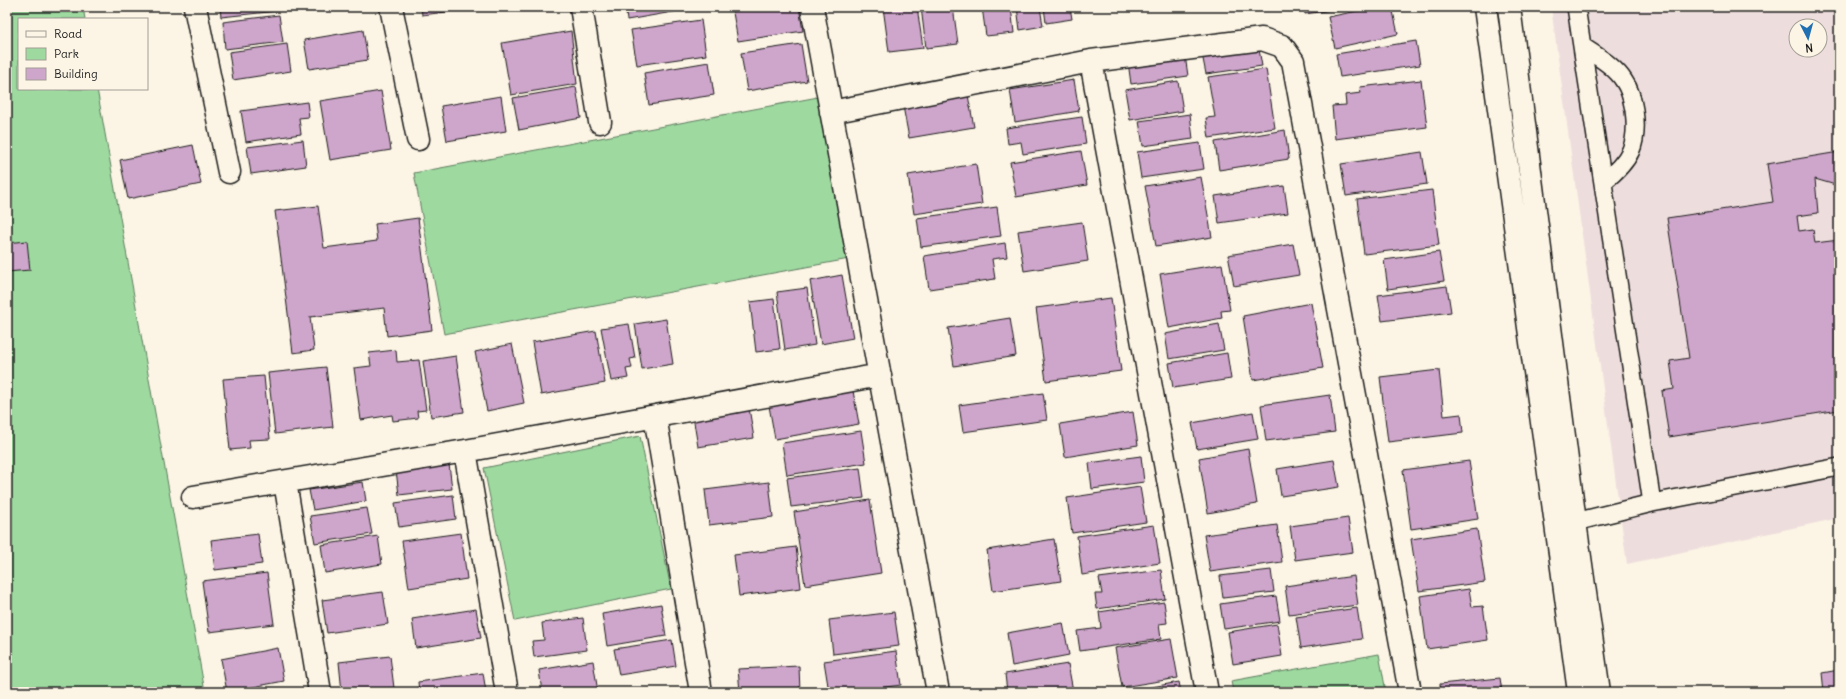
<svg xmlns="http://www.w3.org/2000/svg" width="1846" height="699" viewBox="0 0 1846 699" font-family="Delius,sans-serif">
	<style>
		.built { fill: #edd; fill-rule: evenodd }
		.green { fill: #9edaa0; stroke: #5d7b5e }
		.building { fill: #cea5cb; stroke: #1c1c1c }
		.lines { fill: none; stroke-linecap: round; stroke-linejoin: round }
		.lane-casing { stroke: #1c1c1c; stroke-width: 20 }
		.street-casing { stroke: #1c1c1c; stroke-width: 25 }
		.secondary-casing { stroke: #1c1c1c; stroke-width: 25 }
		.lane { stroke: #fcf5e5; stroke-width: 17 }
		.street { stroke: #fcf5e5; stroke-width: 22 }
		.secondary { stroke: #fcf5e5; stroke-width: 22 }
	</style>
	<rect width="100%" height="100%" fill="#fcf5e5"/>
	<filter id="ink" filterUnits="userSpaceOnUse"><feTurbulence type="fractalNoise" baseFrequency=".025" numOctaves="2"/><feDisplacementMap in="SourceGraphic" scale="8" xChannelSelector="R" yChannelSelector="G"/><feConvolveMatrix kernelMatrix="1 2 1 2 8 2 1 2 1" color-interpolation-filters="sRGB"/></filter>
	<g filter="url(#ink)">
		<path class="built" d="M 1551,7 L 1839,7 L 1839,518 L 1627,564 ZM 1796,26 L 1820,26 L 1820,50 L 1796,50 Z"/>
		<path class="green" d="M 7,7 L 83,7 L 85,19 L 19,19 L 19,89 L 97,89 L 205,692 L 7,692 Z
			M 818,97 L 849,259 L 444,334 L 414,173 Z
			M 640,436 L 671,589 L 515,621 L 484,468 Z
			M 1379,654 L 1386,692 L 1233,692 L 1231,681 Z"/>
		<path class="building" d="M 220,7 L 278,7 L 278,11 L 221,17 Z
			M 421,7 L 470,7 L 470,9 L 422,15 Z
			M 625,7 L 701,7 L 627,20 Z
			M 732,7 L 799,7 L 803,31 L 738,41 Z
			M 883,7 L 917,7 L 923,48 L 889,52 Z
			M 921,7 L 953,7 L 958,44 L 926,48 Z
			M 982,7 L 1011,7 L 1014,33 L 986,36 Z
			M 1017,7 L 1040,7 L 1043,26 L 1020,30 Z
			M 1044,7 L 1070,7 L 1072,19 L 1046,23 Z
			M 1128,7 L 1159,7 L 1159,8 L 1129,11 Z
			M 1304,7 L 1353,7 L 1305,14 Z
			M 1377,7 L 1392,7 L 1398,34 L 1335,48 L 1328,17 Z
			M 279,15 L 283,42 L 225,49 L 223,22 Z
			M 701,20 L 706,55 L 637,65 L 631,30 Z
			M 363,30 L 368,60 L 309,69 L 304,40 Z
			M 571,31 L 577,84 L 511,95 L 502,43 Z
			M 1416,41 L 1420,65 L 1340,77 L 1336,54 Z
			M 287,44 L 291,71 L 233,80 L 229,52 Z
			M 801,44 L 807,81 L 747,91 L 741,53 Z
			M 1258,44 L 1262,66 L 1206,74 L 1202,54 Z
			M 1185,55 L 1188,76 L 1131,84 L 1128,62 Z
			M 709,62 L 714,95 L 649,105 L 644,73 Z
			M 1266,69 L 1275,128 L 1209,138 L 1206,118 L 1215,117 L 1208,77 Z
			M 1074,80 L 1079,111 L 1015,122 L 1010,90 Z
			M 1421,80 L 1427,127 L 1335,139 L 1332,106 L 1346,105 L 1345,95 L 1361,93 L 1360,87 Z
			M 1178,81 L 1183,111 L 1130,120 L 1125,90 Z
			M 576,87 L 581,118 L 519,130 L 513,98 Z
			M 967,90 L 974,127 L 909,138 L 902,101 Z
			M 381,91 L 391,150 L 330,160 L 320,101 Z
			M 501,96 L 506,131 L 447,141 L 441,106 Z
			M 307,102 L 309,117 L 299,118 L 301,134 L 246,142 L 241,111 Z
			M 1190,114 L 1193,139 L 1143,146 L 1139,121 Z
			M 1082,117 L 1086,144 L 1023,154 L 1021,142 L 1008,144 L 1006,128 Z
			M 1285,130 L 1289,159 L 1219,170 L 1215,142 Z
			M 303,140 L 306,166 L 251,174 L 247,147 Z
			M 1200,143 L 1204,169 L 1141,178 L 1137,152 Z
			M 193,145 L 201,184 L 128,199 L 120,160 Z
			M 1081,151 L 1087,185 L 1016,197 L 1010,162 Z
			M 1422,152 L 1427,184 L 1346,196 L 1341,164 Z
			M 1839,152 L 1839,186 L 1815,179 L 1818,213 L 1797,216 L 1799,231 L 1813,229 L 1815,243 L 1839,240 L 1839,410 L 1669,437 L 1662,391 L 1674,389 L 1670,361 L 1689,358 L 1667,218 L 1773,202 L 1767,164 Z
			M 976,164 L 982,204 L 914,214 L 908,175 Z
			M 1201,177 L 1212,237 L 1156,246 L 1145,186 Z
			M 1284,186 L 1288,213 L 1219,223 L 1215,196 Z
			M 1432,190 L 1439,245 L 1364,254 L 1357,199 Z
			M 318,206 L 324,248 L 377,241 L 375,224 L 418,218 L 432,330 L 387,336 L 384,308 L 310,317 L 314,350 L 293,353 L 275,211 Z
			M 997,207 L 1001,236 L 921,247 L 917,218 Z
			M 1082,222 L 1088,261 L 1024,271 L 1018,231 Z
			M 27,241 L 30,270 L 7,272 L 7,243 Z
			M 1005,243 L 1007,257 L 992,259 L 995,279 L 929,289 L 924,256 Z
			M 1293,244 L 1299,275 L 1234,286 L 1228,255 Z
			M 1439,252 L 1444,281 L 1388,289 L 1384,260 Z
			M 1222,264 L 1230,310 L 1221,311 L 1222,318 L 1169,328 L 1160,274 Z
			M 842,275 L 853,338 L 821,344 L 810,281 Z
			M 1447,286 L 1451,312 L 1382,321 L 1378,295 Z
			M 807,288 L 815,345 L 785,350 L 777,292 Z
			M 1111,298 L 1121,371 L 1046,381 L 1036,308 Z
			M 774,299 L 780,349 L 756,352 L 750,302 Z
			M 1311,303 L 1323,368 L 1253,380 L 1243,316 Z
			M 1010,318 L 1016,356 L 954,366 L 948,328 Z
			M 666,319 L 673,364 L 642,369 L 635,324 Z
			M 629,324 L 635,358 L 630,359 L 632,368 L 626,369 L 628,378 L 611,381 L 601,328 Z
			M 1219,324 L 1224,350 L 1169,359 L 1165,334 Z
			M 596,331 L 605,383 L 541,395 L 532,342 Z
			M 512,344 L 524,403 L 487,411 L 475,352 Z
			M 396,350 L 397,362 L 419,360 L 426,410 L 417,411 L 418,418 L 393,421 L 392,415 L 361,420 L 354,368 L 371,366 L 369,353 Z
			M 1227,353 L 1231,379 L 1173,388 L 1169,363 Z
			M 456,356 L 464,412 L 431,417 L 423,361 Z
			M 326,367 L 333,427 L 275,434 L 268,373 Z
			M 1439,370 L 1444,416 L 1461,414 L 1463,433 L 1388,442 L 1380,377 Z
			M 264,376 L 270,439 L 249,440 L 250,448 L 230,450 L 223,379 Z
			M 853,391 L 859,424 L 775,439 L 769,406 Z
			M 1043,393 L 1047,420 L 963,432 L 959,405 Z
			M 1330,395 L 1335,432 L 1266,441 L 1261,405 Z
			M 748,402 L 754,438 L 698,447 L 692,410 Z
			M 1133,412 L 1138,445 L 1065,457 L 1060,424 Z
			M 1253,412 L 1258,439 L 1197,449 L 1192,423 Z
			M 861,431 L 866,463 L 787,475 L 782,443 Z
			M 1248,449 L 1257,504 L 1208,513 L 1199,458 Z
			M 1141,456 L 1144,482 L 1092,489 L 1089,463 Z
			M 1334,460 L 1339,487 L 1281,496 L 1277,469 Z
			M 1469,461 L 1478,519 L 1411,529 L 1403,470 Z
			M 449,464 L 452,489 L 399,495 L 396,470 Z
			M 860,468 L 864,498 L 791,507 L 787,478 Z
			M 363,482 L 366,501 L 313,510 L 309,490 Z
			M 769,482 L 773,517 L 709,525 L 705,490 Z
			M 1140,487 L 1146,522 L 1072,533 L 1067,498 Z
			M 453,495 L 456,519 L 399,527 L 395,503 Z
			M 870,500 L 881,573 L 805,585 L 794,512 Z
			M 367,508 L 372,534 L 315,543 L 310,516 Z
			M 1348,518 L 1353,552 L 1295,560 L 1290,526 Z
			M 1154,525 L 1160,563 L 1082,575 L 1077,536 Z
			M 1277,525 L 1282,562 L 1210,572 L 1204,535 Z
			M 1477,529 L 1485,582 L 1419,591 L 1411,539 Z
			M 461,533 L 467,579 L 409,588 L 402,541 Z
			M 258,534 L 262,564 L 215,570 L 211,540 Z
			M 378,536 L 382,564 L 325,573 L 321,545 Z
			M 1054,539 L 1061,581 L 993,591 L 987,550 Z
			M 796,547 L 801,588 L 739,596 L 734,555 Z
			M 1161,570 L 1165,599 L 1097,609 L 1095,594 L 1102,594 L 1099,578 Z
			M 1271,570 L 1274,592 L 1223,598 L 1220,576 Z
			M 267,573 L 274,624 L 209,632 L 202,581 Z
			M 1354,576 L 1358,605 L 1289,614 L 1285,586 Z
			M 1469,589 L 1472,607 L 1483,606 L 1488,640 L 1427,649 L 1420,596 Z
			M 383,592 L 388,624 L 327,633 L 322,600 Z
			M 1276,596 L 1280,621 L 1224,629 L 1220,604 Z
			M 1164,602 L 1167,623 L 1159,624 L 1161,639 L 1080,651 L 1077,631 L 1101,628 L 1099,612 Z
			M 661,604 L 666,636 L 607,646 L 602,614 Z
			M 1357,608 L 1362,639 L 1301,648 L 1296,617 Z
			M 476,609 L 481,638 L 416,648 L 412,619 Z
			M 894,612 L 899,646 L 833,654 L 829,620 Z
			M 583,618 L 587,650 L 534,657 L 532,641 L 544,640 L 542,623 Z
			M 1063,623 L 1069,655 L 1012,666 L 1007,633 Z
			M 1277,624 L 1282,656 L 1233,664 L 1228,632 Z
			M 1171,639 L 1178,678 L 1122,687 L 1115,648 Z
			M 672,640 L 676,666 L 619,675 L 614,649 Z
			M 278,648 L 284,681 L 227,692 L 221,659 Z
			M 896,651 L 901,685 L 848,692 L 829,692 L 824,661 Z
			M 390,656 L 394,688 L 342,692 L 339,662 Z
			M 593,661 L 598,692 L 542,692 L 539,670 Z
			M 1068,664 L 1073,691 L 1007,692 L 1005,674 Z
			M 799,666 L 800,692 L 740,692 L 738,669 Z
			M 1839,670 L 1839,692 L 1824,692 L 1822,673 Z
			M 483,673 L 486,692 L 419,692 L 418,682 Z
			M 1500,678 L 1502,692 L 1441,692 L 1440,684 Z
			M 1179,682 L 1181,692 L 1125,692 Z"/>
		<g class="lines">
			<g class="lane-casing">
				<path id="lane" d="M 1576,7 L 1652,503
					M 1582,46 C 1596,56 1615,66 1624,81 C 1631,91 1632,100 1634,110 C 1639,145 1630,161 1603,182
					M 1563,525 L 1652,503 L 1839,467"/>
			</g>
			<g class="street-casing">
				<path id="street" d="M 195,7 L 229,172
					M 391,7 L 418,139
					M 581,7 L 600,122
					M 812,7 L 938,692
					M 1091,61 L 1207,692
					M 831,112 L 1091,61 L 1262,39 L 1282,46 L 1293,61 L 1410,692
					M 655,416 L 701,692
					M 465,451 L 507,692
					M 285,482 L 320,692
					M 193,497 L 465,451 L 880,375"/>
			</g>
			<g class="secondary-casing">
				<path id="secondary" d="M 1485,7 L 1579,692
					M 1509,7 L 1575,522 L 1599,692"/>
			</g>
			<use href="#lane" class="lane"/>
			<use href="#street" class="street"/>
			<use href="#secondary" class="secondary"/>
		</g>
	</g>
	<rect width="1846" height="699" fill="none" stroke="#fcf5e5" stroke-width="24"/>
	<rect x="12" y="12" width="1822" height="675" fill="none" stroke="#1c1c1c" stroke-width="1.5" filter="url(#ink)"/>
	<rect x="18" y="18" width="130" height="72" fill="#fcf5e5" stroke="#a29e95"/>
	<rect x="26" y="31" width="20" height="6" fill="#fcf5e5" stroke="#a29e95"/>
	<text x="54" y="38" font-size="12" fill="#1c1c1c">Road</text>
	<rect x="26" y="48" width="20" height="12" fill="#9edaa0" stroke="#a29e95"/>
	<text x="54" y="58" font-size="12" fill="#1c1c1c">Park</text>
	<rect x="26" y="68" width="20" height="12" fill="#cea5cb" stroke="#a29e95"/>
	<text x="54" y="78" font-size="12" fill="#1c1c1c">Building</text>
	<g transform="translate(1808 38) rotate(174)"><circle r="19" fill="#fcf5e5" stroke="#a29e95"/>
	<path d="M0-3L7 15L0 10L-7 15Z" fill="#1f6fb2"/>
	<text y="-6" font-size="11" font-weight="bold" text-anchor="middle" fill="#1c1c1c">N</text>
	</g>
</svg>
